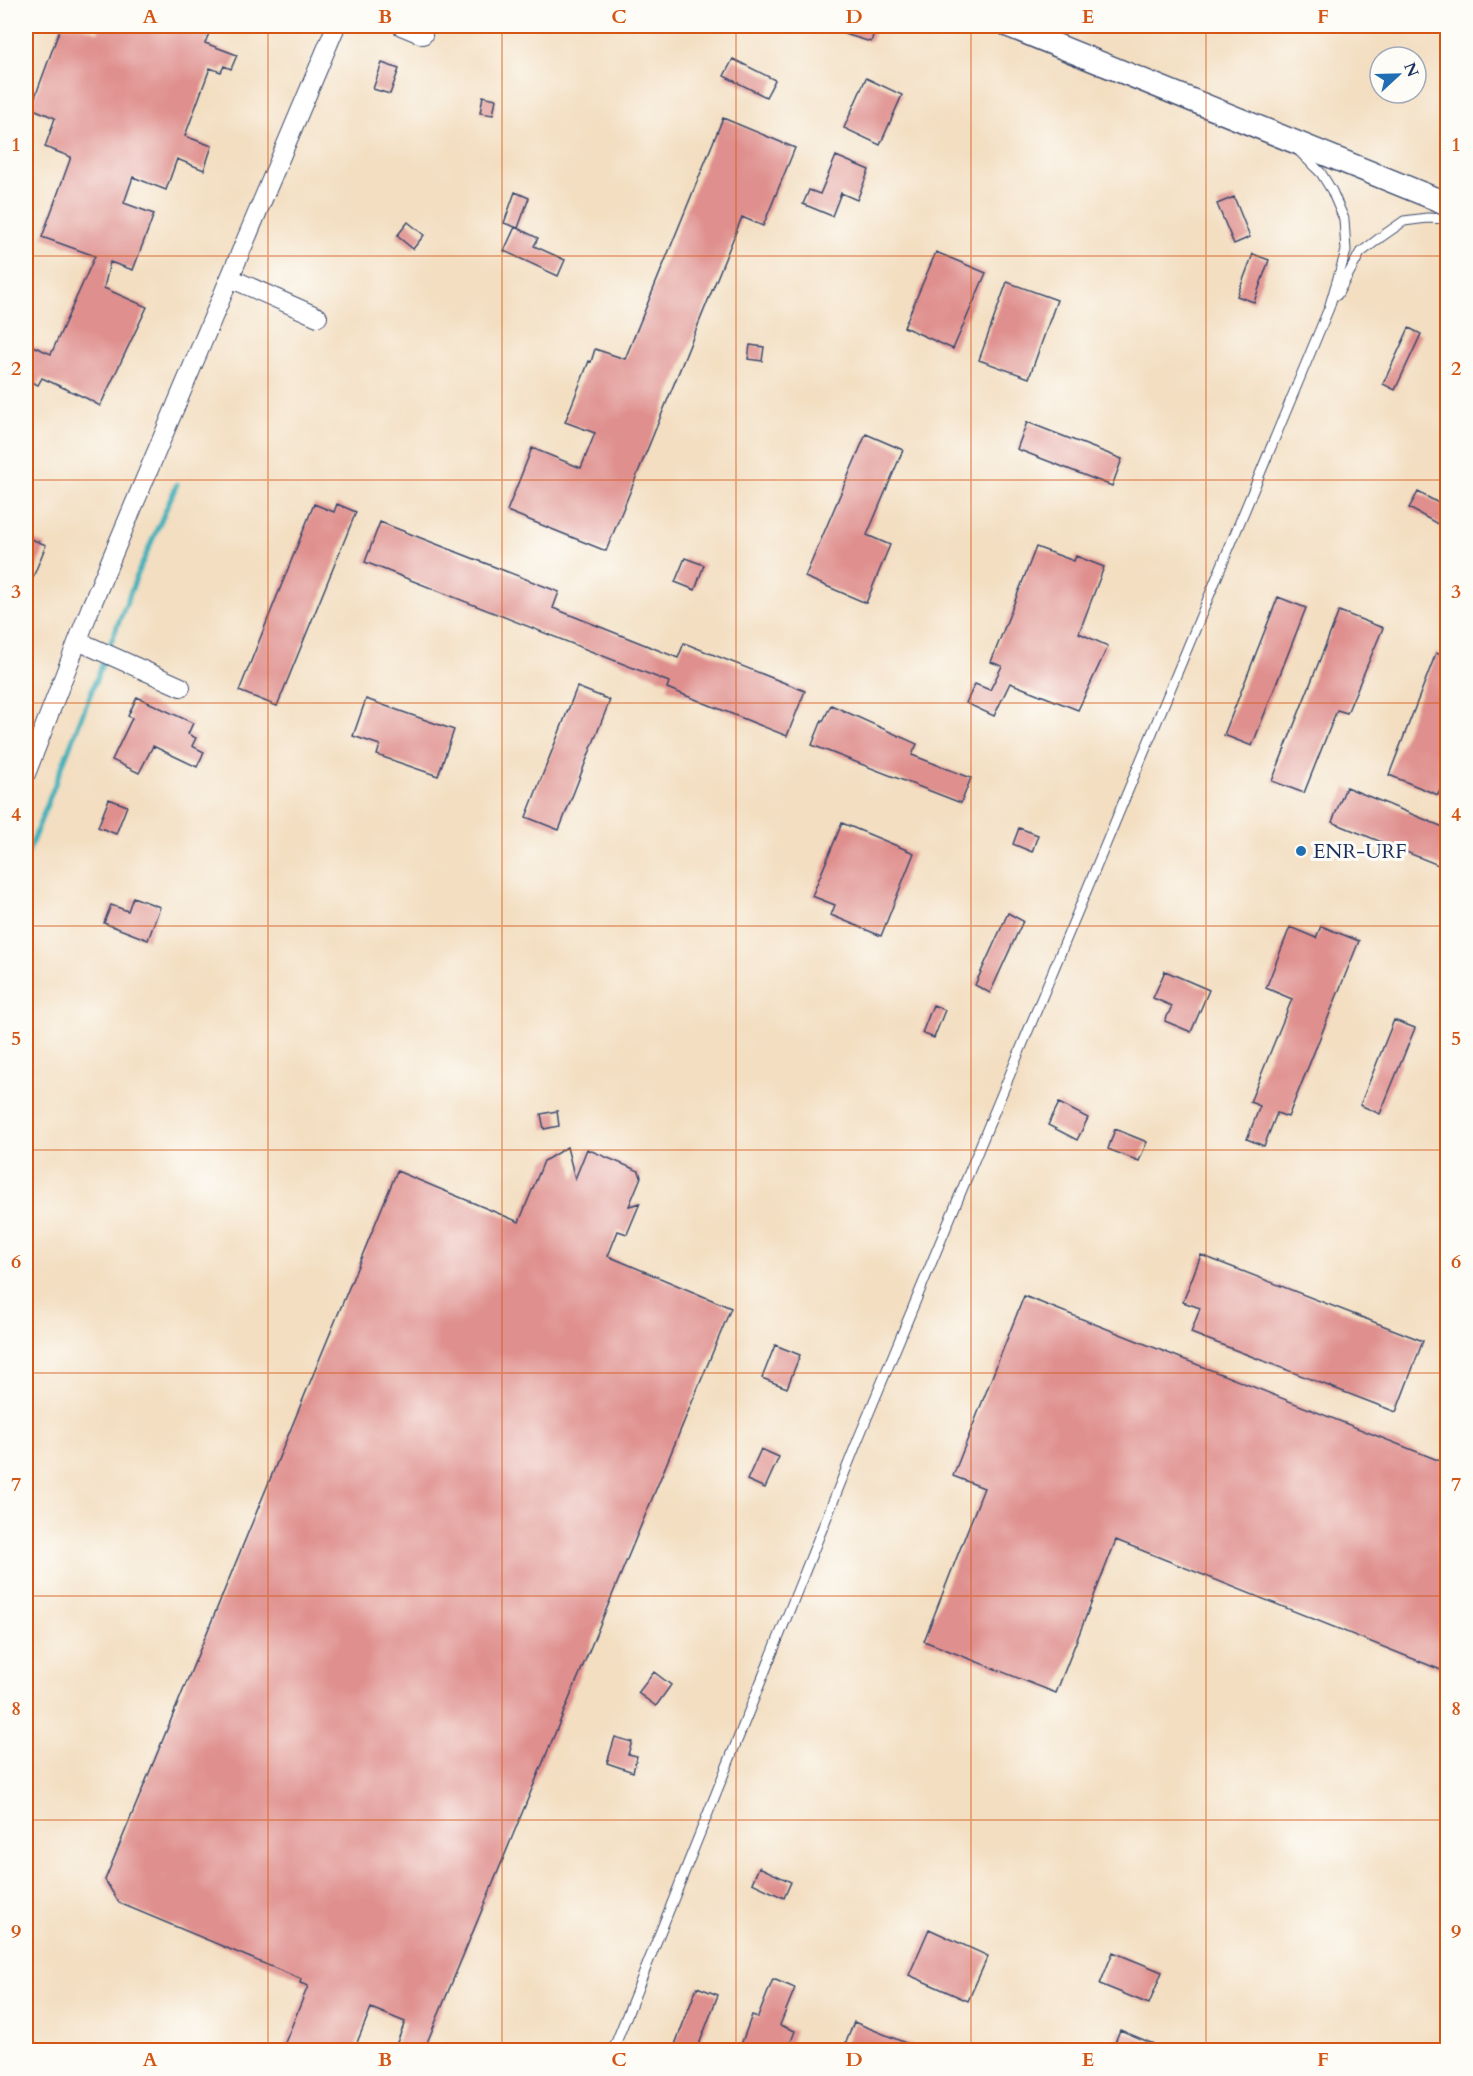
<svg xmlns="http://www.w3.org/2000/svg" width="1473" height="2076" viewBox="0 0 1473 2076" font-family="Cardo,serif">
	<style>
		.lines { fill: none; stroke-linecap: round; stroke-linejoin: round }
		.stream { stroke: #3eafb9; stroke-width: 5 }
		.building { fill: #df8f8d }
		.service-casing { stroke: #3b496d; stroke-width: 11 }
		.minor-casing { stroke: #3b496d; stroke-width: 20 }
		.tertiary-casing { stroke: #3b496d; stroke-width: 25 }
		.service { stroke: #fff; stroke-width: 9 }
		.minor { stroke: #fff; stroke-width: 18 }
		.tertiary { stroke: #fff; stroke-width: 22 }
		.grid { fill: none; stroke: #d45514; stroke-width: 1.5; stroke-opacity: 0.55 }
		.poi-dot { fill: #1f6fb2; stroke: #fdfcf7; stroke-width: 2 }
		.labels { text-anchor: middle; stroke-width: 6; stroke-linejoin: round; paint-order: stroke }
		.poi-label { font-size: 20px; fill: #1b2f5e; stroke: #fdfcf7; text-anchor: start }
		.neatline { fill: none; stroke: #d45514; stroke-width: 2 }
		.grid-label { font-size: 20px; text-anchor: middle; font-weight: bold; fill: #d45514 }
	</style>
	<rect width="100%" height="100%" fill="#fdfcf7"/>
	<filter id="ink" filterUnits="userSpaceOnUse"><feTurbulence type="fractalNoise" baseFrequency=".0167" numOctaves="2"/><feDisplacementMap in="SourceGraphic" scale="12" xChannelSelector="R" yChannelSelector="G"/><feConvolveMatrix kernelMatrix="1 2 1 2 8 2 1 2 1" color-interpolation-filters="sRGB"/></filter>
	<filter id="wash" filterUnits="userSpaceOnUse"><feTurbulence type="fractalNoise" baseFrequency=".008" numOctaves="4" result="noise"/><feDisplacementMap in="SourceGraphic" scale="24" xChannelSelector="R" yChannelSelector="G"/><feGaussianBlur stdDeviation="1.35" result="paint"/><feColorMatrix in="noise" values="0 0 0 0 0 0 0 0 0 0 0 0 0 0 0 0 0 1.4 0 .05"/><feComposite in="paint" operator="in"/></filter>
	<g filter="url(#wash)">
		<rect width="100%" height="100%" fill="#f3dec1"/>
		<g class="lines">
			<path class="stream" d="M 26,858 L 140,568 L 177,484"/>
		</g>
		<g id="blocks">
			<path class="building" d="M 61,26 L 79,26 L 98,32 L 101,26 L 212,26 L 205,43 L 237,55 L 231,69 L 224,66 L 221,72 L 210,68 L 185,136 L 212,146 L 204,170 L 177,159 L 166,190 L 133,177 L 124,203 L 154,214 L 133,270 L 110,262 L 104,288 L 147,307 L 100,406 L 88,399 L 42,378 L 38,385 L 26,380 L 26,343 L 51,354 L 95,256 L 42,237 L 71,157 L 45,147 L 55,118 L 31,108 Z
				M 829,26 L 876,26 L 871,42 L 828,29 Z
				M 733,59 L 775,80 L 766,97 L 724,76 Z
				M 382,63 L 399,69 L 390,94 L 373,89 Z
				M 866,78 L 902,95 L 880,145 L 844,128 Z
				M 483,96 L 496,99 L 493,115 L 480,113 Z
				M 723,118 L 795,148 L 763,226 L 742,217 L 606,551 L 507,511 L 532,448 L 581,468 L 595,433 L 565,422 L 589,361 L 591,362 L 595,349 L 625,359 Z
				M 836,156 L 869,170 L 857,200 L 841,193 L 832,216 L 803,204 L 809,190 L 820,194 Z
				M 515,192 L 529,198 L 518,228 L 504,223 Z
				M 1234,197 L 1250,237 L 1234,244 L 1217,204 Z
				M 408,222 L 424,235 L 413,249 L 397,236 Z
				M 515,227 L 538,238 L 534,246 L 565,260 L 558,276 L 504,251 Z
				M 936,252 L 986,273 L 953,349 L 904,327 Z
				M 1253,254 L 1269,260 L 1254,302 L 1237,296 Z
				M 1007,282 L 1057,300 L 1029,378 L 979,360 Z
				M 1409,328 L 1421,334 L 1395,390 L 1383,384 Z
				M 750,345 L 764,347 L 762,361 L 748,359 Z
				M 1027,422 L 1122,459 L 1112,486 L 1017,449 Z
				M 866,434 L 903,450 L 867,535 L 890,545 L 866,603 L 805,577 Z
				M 1418,492 L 1448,508 L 1448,518 L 1443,527 L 1409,508 Z
				M 314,504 L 334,512 L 337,504 L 356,512 L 277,706 L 239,691 Z
				M 380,522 L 559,592 L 553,608 L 678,658 L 684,643 L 805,691 L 787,736 L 667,688 L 669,682 L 365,562 Z
				M 26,537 L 46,545 L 26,595 Z
				M 1036,547 L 1074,561 L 1076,556 L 1104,567 L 1079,633 L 1108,646 L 1078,710 L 1010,683 L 994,716 L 966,703 L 975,684 L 990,690 L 1002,666 L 991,662 Z
				M 685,558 L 704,565 L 695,590 L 675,582 Z
				M 1278,597 L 1306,608 L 1252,746 L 1224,735 Z
				M 1339,611 L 1383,628 L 1347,713 L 1337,710 L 1304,793 L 1272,781 Z
				M 1436,653 L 1448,657 L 1448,771 L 1438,795 L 1389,775 Z
				M 577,687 L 610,700 L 559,830 L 526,817 Z
				M 137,697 L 193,723 L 188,734 L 196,738 L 192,746 L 204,752 L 197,767 L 153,746 L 139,773 L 112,760 L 132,718 L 128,716 Z
				M 366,699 L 454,730 L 438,776 L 377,755 L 380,745 L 353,736 Z
				M 831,705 L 917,744 L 912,755 L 971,778 L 961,803 L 812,745 L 822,720 L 823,721 Z
				M 1346,787 L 1448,829 L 1448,869 L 1332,822 Z
				M 109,799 L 127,806 L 116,834 L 98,827 Z
				M 842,823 L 914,853 L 881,936 L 831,915 L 835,905 L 812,896 Z
				M 1019,828 L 1038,835 L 1032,852 L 1013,844 Z
				M 133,897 L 160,907 L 148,940 L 104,923 L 111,905 L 128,911 Z
				M 1008,913 L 1023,921 L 990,993 L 975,985 Z
				M 1321,926 L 1359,941 L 1288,1117 L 1277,1113 L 1264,1146 L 1247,1139 L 1260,1106 L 1250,1102 L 1292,999 L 1266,988 L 1290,927 L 1316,938 Z
				M 1165,971 L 1209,990 L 1191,1032 L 1165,1021 L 1172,1006 L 1153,998 Z
				M 933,1005 L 945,1010 L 934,1038 L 922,1033 Z
				M 1394,1020 L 1415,1028 L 1380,1114 L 1360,1105 Z
				M 1059,1103 L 1088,1118 L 1077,1140 L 1048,1125 Z
				M 557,1111 L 559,1126 L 544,1129 L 541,1114 Z
				M 1115,1129 L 1147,1142 L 1139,1161 L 1108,1149 Z
				M 567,1147 L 575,1179 L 587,1149 L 639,1171 L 641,1177 L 629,1206 L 640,1203 L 627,1234 L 618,1231 L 608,1256 L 731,1308 L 424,2050 L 394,2050 L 405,2022 L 371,2008 L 354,2050 L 282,2050 L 308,1986 L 300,1983 L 301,1979 L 119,1903 L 105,1880 L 397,1171 L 519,1222 L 544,1161 Z
				M 1201,1255 L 1423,1341 L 1396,1412 L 1191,1333 L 1200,1308 L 1183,1302 Z
				M 1024,1296 L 1448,1464 L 1448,1654 L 1441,1670 L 1116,1540 L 1056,1693 L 924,1641 L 984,1488 L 953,1476 Z
				M 775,1345 L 800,1355 L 787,1388 L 762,1378 Z
				M 761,1449 L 779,1457 L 765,1488 L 747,1480 Z
				M 654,1672 L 671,1685 L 656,1706 L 638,1693 Z
				M 615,1737 L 632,1742 L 628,1754 L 637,1756 L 633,1772 L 607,1763 Z
				M 759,1867 L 791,1882 L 784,1898 L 752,1883 Z
				M 929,1929 L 988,1956 L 968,2001 L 909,1975 Z
				M 1113,1952 L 1162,1972 L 1149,2004 L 1100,1984 Z
				M 773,1979 L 795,1988 L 780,2025 L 795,2031 L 788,2050 L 739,2050 L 752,2015 L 758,2017 Z
				M 697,1987 L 718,1995 L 697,2050 L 673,2050 Z
				M 854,2022 L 923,2050 L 843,2050 Z
				M 1120,2030 L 1168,2050 L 1112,2050 Z"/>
		</g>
	</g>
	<g filter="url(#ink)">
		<use href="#blocks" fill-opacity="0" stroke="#3b496d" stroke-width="1.5"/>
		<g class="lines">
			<g class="service-casing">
				<path id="service" d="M 1337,295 L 1360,253 L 1381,237 L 1404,221 L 1427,218 L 1448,219
					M 613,2050 L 859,1437 L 1329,308 L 1346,251 L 1344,219 L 1332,191 L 1321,173 L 1299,151"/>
			</g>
			<g class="minor-casing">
				<path id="minor" d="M 401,26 L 423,35
					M 230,278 L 318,317
					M 78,641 L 181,687
					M 26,774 L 90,609 L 336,26"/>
			</g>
			<g class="tertiary-casing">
				<path id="tertiary" d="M 1009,26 L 1448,204"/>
			</g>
			<use href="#service" class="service"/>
			<use href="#minor" class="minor"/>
			<use href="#tertiary" class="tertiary"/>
		</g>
	</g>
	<path class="grid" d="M 268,26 L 268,2050M 502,26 L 502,2050M 736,26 L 736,2050M 971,26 L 971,2050M 1206,26 L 1206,2050M 26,256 L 1448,256M 26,480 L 1448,480M 26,703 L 1448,703M 26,926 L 1448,926M 26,1150 L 1448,1150M 26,1373 L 1448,1373M 26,1596 L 1448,1596M 26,1820 L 1448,1820"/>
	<circle class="poi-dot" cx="1301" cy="851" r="6"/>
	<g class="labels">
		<g class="poi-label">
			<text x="1313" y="858">ENR-URF</text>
		</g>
	</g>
	<rect width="1473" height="2076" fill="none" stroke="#fdfcf7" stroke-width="66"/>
	<g transform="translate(1398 75) rotate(68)"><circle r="28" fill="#fdfcf7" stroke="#a3aaba" stroke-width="1.5"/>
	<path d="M0-4.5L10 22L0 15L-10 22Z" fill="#1f6fb2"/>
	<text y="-9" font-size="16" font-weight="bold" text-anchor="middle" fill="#1b2f5e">N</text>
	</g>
	<rect x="33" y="33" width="1407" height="2010" class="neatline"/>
	<g class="grid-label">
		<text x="150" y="23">A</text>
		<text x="385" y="23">B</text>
		<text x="619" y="23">C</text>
		<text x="854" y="23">D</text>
		<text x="1088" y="23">E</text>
		<text x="1323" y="23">F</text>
		<text x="16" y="151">1</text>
		<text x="1456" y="151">1</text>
		<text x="16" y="375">2</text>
		<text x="1456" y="375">2</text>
		<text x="16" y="598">3</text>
		<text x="1456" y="598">3</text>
		<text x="16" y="821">4</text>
		<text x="1456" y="821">4</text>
		<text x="16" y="1045">5</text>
		<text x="1456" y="1045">5</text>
		<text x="16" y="1268">6</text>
		<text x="1456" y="1268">6</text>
		<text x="16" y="1491">7</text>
		<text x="1456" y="1491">7</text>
		<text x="16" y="1715">8</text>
		<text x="1456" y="1715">8</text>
		<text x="16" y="1938">9</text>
		<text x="1456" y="1938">9</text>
		<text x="150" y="2066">A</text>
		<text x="385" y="2066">B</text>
		<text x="619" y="2066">C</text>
		<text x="854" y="2066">D</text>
		<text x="1088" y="2066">E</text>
		<text x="1323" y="2066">F</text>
	</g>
</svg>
